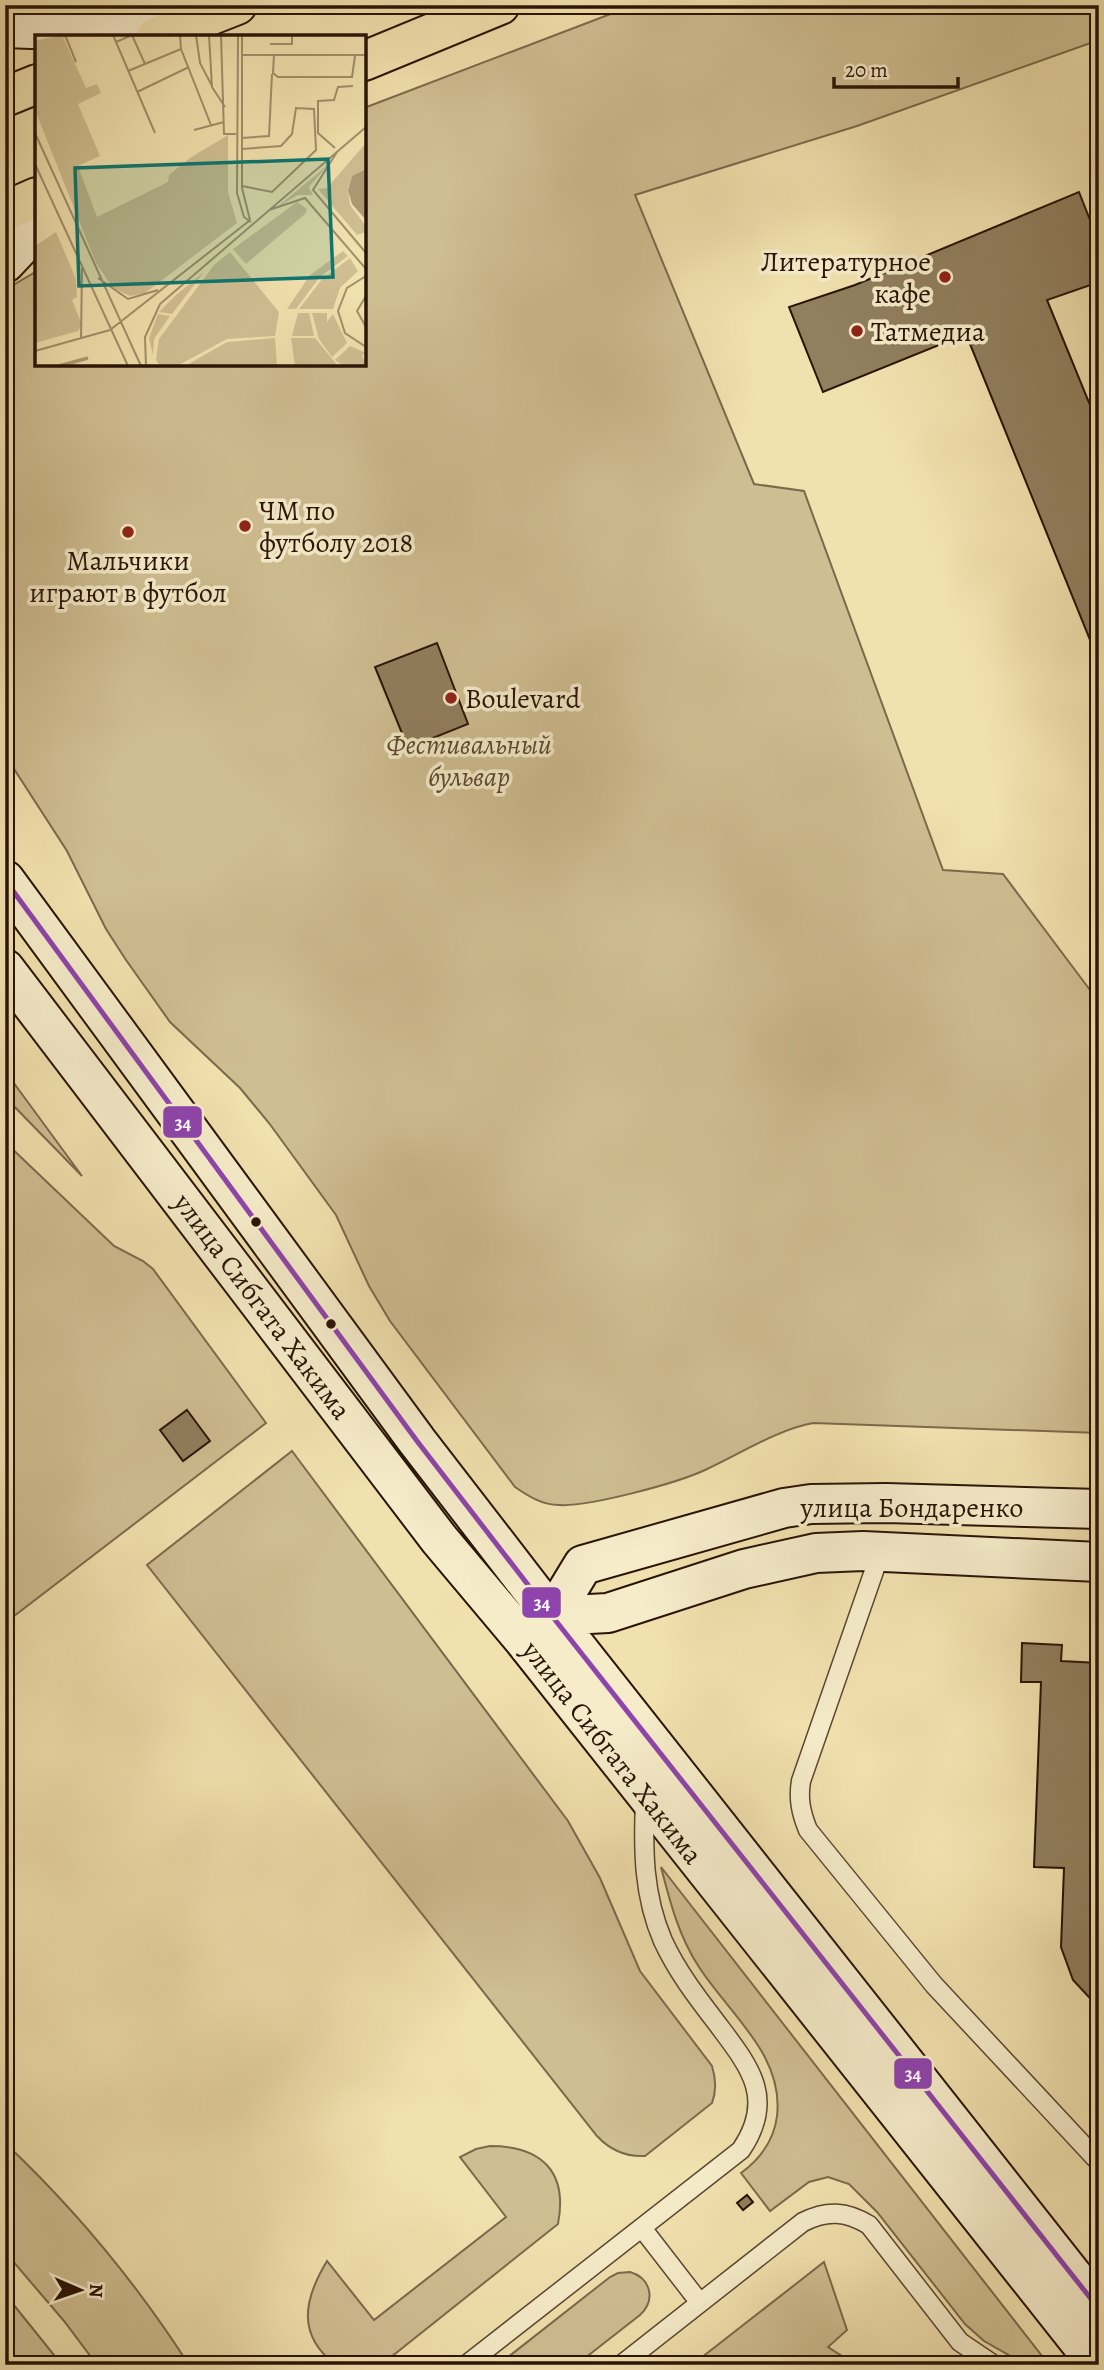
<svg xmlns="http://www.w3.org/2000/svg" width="1104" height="2370" viewBox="0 0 1104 2370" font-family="Alegreya,serif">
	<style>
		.green { fill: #cfbe92; stroke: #7c694c; stroke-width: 2 }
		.building { fill: #917f5e; stroke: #291407; stroke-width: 2 }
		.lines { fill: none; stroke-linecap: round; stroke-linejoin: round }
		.lane-casing { stroke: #5b4731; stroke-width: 21 }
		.secondary-casing { stroke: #291407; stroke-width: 42 }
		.primary-casing { stroke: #291407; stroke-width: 42 }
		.lane { stroke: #f6ecca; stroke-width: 18 }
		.secondary { stroke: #f6ecca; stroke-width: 38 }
		.primary { stroke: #f1e1ae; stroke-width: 38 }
		.bus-1-casing { stroke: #f6ecca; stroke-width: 10 }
		.bus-1 { stroke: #8e44ad; stroke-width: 5 }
		.poi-dot { fill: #8f2418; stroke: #f6ecca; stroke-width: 2.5 }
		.bus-dot { fill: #291407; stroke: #f6ecca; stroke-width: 2.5 }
		.labels { text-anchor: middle; stroke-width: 7; stroke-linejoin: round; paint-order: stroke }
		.poi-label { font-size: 28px; fill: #291407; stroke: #f6ecca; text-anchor: start }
		.park-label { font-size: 28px; font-style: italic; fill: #5b4731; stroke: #f6ecca }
		.street-label { font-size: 28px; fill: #291407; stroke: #f6ecca }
		.inset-river { fill: none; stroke: #ad9b75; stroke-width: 3.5 }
		.inset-road { fill: none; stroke: #a18f6b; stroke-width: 2 }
		.view { fill: #0f766e; fill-opacity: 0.15; stroke: #0f766e; stroke-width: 3.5 }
		.inset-edge { fill: none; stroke: #291407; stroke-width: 3.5 }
		.line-badge { stroke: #f6ecca; stroke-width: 2.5 }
		.badge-label { font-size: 19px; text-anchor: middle; font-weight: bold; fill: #fff }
	</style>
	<rect width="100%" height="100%" fill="#f1e1ae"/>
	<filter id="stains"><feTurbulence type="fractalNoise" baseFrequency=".00286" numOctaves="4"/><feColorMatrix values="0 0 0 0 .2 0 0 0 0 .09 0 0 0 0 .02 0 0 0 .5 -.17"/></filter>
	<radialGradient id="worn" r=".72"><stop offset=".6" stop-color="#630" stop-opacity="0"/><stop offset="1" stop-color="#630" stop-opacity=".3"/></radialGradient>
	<path class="green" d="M 634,5 L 1099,5 L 1099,40 L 857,126 L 635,195 L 754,484 L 804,491 L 943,870 L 1003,874 L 1099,1002 L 1099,1433 L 813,1423 C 776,1430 740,1454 705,1470 C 677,1483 589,1507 559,1505 C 542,1505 528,1496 515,1487 L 390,1321 L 369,1286 L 336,1215 L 269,1123 L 240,1088 L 170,1022 L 126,960 L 106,929 L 67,851 L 5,755 L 5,290 L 37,271 L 37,364 L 364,364 L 364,108 Z
		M 5,1071 L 82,1176 L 5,1097 Z
		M 5,1142 L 114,1246 L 143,1261 L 153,1269 L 266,1423 L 5,1623 Z
		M 292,1451 L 568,1821 L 600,1878 L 640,1971 L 712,2066 C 716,2079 717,2090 712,2103 L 645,2156 C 626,2157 610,2150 597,2136 L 147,1565 Z
		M 661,1867 L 1049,2365 L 1026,2365 L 984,2341 L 965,2324 L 877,2212 L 849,2184 L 828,2177 L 809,2182 L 770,2211 L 741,2173 C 760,2159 774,2141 777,2116 C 784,2055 730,2015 699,1967 C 679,1937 670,1902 661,1867 Z
		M 5,2143 C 75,2209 137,2284 189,2365 L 97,2365 L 64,2321 L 5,2252 Z
		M 490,2146 C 542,2146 568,2172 558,2224 L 381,2365 L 336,2365 C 296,2335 304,2299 327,2261 L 374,2320 L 506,2217 L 460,2157 L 476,2149 Z
		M 824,2262 L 847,2330 L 828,2347 L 856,2365 L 692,2365 Z
		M 630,2272 C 651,2278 656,2300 640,2315 L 576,2365 L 498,2365 L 610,2277 L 618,2273 Z
		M 5,2294 L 62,2365 L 5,2365 Z"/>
	<path class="building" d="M 1079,192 L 1099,243 L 1099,282 L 1047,300 L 1099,427 L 1099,662 L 966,334 L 823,392 L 789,307 L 855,285 Z
		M 437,643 L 468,724 L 408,748 L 375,667 Z
		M 187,1410 L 210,1441 L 183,1461 L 160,1430 Z
		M 1022,1643 L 1062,1645 L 1061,1661 L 1099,1663 L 1099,2008 L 1073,1980 L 1061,1947 L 1064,1868 L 1034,1867 L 1041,1682 L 1021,1682 Z
		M 747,2195 L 753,2202 L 743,2210 L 737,2203 Z"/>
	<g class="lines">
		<g class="lane-casing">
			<path id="lane" d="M 881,1551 L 801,1781 C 798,1799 801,1813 808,1830 L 934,1985 L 1099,2162
				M 642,2228 L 700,2303
				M 466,2365 L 741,2150 C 777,2097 748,2065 716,2022 C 696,1996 677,1971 663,1941 C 643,1895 643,1849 645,1800
				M 621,2365 L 803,2222 C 827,2210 846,2211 869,2225 L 960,2342 L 994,2365"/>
		</g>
		<g class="secondary-casing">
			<path id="secondary" d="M 5,28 L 164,34
				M 5,263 L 37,229
				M 5,880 L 417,1441 L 552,1616 L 1099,2309
				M 5,969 L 439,1539 L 523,1639 L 1098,2365
				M 552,1616 L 608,1613 L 744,1569 L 816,1553 L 863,1551 L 1099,1562
				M 533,1631 L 552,1616 L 583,1565 L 784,1508 L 811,1504 L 886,1503 L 1099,1509"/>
		</g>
		<g class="primary-casing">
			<path id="primary" d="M 156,37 L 237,5
				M 364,61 L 500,5
				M 5,97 L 37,84
				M 5,211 L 37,197"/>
		</g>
		<use href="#lane" class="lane"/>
		<use href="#secondary" class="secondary"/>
		<use href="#primary" class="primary"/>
		<g class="bus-1-casing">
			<path id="bus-1" d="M 5,880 L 417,1441 L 552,1616 L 1099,2309"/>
		</g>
		<use href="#bus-1" class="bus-1"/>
	</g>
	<g class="poi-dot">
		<circle cx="945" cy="277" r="7"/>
		<circle cx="857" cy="331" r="7"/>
		<circle cx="245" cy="526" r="7"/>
		<circle cx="128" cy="532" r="7"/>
		<circle cx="451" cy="698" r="7"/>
	</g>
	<g class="bus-dot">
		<circle cx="256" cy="1222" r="6"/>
		<circle cx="331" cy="1324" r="6"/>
	</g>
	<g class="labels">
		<g class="poi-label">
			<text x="931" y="271" text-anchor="end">Литературное<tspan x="931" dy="32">кафе</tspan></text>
			<text x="871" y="341">Татмедиа</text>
			<text x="259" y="520">ЧМ по<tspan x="259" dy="32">футболу 2018</tspan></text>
			<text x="128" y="570" text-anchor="middle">Мальчики<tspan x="128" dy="32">играют в футбол</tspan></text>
			<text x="465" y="708">Boulevard</text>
		</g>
		<g class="park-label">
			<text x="469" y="754">Фестивальный<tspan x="469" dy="32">бульвар</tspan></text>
		</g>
		<g class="street-label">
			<text transform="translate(263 1306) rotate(53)" y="10">улица Сибгата Хакима</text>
			<text x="912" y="1517">улица Бондаренко</text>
			<text transform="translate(613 1752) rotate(52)" y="10">улица Сибгата Хакима</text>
		</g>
	</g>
	<g transform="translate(35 35)">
		<rect width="331" height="331" fill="#f1e1ae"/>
		<path d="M 27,0 L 51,53 L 62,49 L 66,58 L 43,69 L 65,121 L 43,131 L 62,182 L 133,147 L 134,140 L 155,123 L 193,100 L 193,157 L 202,188 L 110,258 L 95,261 L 78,253 L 61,228 L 0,75 L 0,6 ZM 331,108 L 331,134 L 317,141 L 313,152 L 315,170 L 331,191 L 331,197 L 322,200 L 283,154 L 292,153 ZM 295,128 L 274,152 L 278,160 L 263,160 L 241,173 ZM 262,167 L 272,174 L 270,179 L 211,229 L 198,214 ZM 21,197 L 41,244 L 42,262 L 37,265 L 47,290 L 43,296 L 0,308 L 0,211 ZM 308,216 L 313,221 L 285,242 L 261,274 L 252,274 L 275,240 ZM 195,217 L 244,277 L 240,301 L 192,304 L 142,331 L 125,331 L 121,325 L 124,304 L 179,230 ZM 315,223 L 323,236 L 305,253 L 298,274 L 264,274 L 287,244 ZM 169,237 L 137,279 L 124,277 L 141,260 ZM 263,278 L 274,278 L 279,301 L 257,301 ZM 277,278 L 292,278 L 292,287 L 298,279 L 312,308 L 297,322 L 284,304 ZM 123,279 L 135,281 L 119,304 L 118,320 L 114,303 ZM 240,303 L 242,331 L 150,331 L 192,307 ZM 256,303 L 280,303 L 303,331 L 260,331 ZM 315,311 L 331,318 L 327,320 L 331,330 L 309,331 L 300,325 Z" fill="#cfbe92"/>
		<path d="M 331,134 L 331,185 L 317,169 L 313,155 L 317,141 Z" fill="#ad9b75"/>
		<path class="inset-river" d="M 24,331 L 53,323"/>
		<path class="inset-road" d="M 30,0 L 41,27M 78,0 L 120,98M 145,0 L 146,14 L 176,90M 161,0 L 165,28 L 177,51M 174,0 L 177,52 L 190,72M 186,0 L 189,99 L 201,99M 203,0 L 202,158 L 209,182 L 216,187M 207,0 L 207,153 L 215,185M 81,7 L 97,0 L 110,29M 235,9 L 257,9 L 257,0M 207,20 L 331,20M 239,20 L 238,38 L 243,42 L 317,42 L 320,21M 93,36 L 146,14M 102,57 L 154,32M 159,95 L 189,87M 0,98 L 106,331M 207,103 L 234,101 L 237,39M 300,113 L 283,98 L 283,66 L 299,65 L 303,52 L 318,51M 302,117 L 278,155 L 331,218M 0,129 L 93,331M 207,151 L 237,157 L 281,115 L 279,74 L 261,73 L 257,99 L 246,111 L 207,114M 234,175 L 270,163 L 331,234M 331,241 L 312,253 L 303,276 L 310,298 L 331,312M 63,243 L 93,264 L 123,255M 331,261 L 322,276 L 331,292M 75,295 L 214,186M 46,304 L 47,233M 0,316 L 75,295M 111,331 L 110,302 L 125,269 L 331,92"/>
		<path class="view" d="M 293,124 L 298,242 L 44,251 L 40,133 Z"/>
		<rect width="331" height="331" class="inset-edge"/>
	</g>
	<g class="line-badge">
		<rect x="162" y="1105" width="41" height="34" rx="7" fill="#8e44ad"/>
		<rect x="521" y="1586" width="41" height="33" rx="7" fill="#8e44ad"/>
		<rect x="893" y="2057" width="40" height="33" rx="7" fill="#8e44ad"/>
	</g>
	<g class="badge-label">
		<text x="183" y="1129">34</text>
		<text x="542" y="1609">34</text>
		<text x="913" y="2080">34</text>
	</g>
	<rect width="1104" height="2370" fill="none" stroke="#f1e1ae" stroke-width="28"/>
	<rect x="7" y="7" width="1090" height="2356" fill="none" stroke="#291407" stroke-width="3.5"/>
	<rect x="14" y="14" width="1076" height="2342" fill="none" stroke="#291407" stroke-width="2"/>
	<g transform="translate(80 2290) rotate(92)" stroke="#f6ecca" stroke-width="5" paint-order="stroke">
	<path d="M0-5L12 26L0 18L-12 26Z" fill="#291407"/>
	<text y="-10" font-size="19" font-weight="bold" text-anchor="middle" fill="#291407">N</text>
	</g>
	<path d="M834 77v10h124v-10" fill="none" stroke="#291407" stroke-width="3.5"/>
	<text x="845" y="77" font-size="21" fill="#291407" stroke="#f6ecca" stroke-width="5" paint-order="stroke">20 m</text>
	<rect width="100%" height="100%" filter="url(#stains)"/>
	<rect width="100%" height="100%" fill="url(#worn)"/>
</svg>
